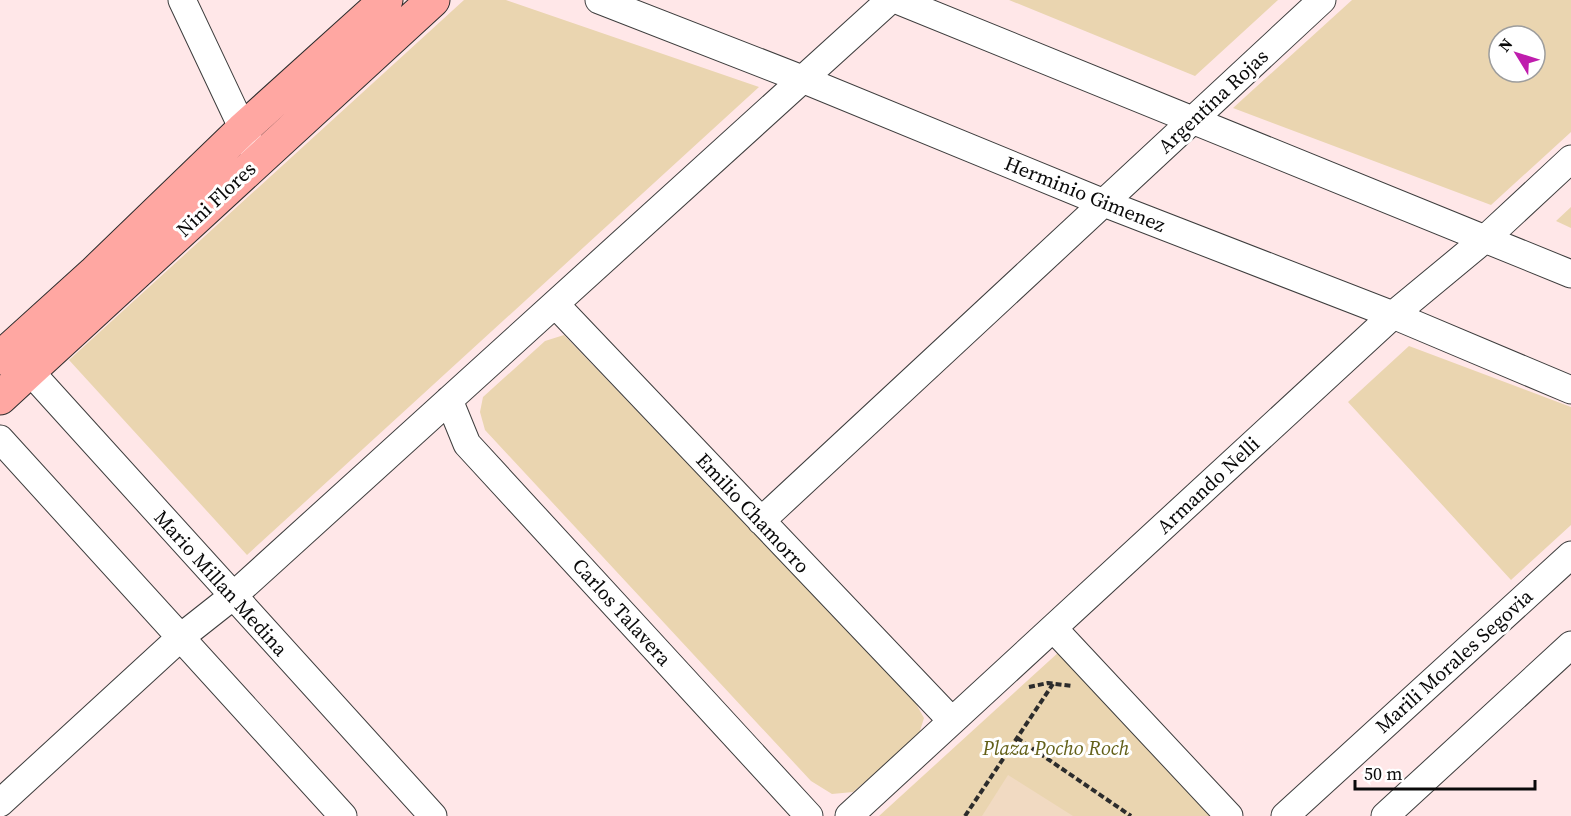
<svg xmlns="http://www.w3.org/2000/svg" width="1571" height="816" viewBox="0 0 1571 816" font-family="'Source Serif 4',serif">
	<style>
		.green { fill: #ead5b0; fill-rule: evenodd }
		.pitch { fill: #f1dac2 }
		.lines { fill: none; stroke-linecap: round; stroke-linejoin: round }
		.minor-casing { stroke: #3d3d3d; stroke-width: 29 }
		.secondary-casing { stroke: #2c2c2c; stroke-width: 35 }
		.path { stroke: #2c2c2c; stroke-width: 4; stroke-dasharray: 6 3; stroke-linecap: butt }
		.minor { stroke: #fff; stroke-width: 27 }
		.secondary { stroke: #ffa7a2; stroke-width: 33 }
		.labels { text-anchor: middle; stroke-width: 6; stroke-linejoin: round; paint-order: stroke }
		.street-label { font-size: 20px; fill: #0a0a0a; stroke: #fff }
		.park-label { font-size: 20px; font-style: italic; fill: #636019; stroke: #fff }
	</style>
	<rect width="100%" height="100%" fill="#ffe7e8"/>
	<path class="green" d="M 464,0 L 506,0 L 759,87 L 247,555 L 69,360 Z
		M 1009,0 L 1278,0 L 1195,76 Z
		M 1352,0 L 1571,0 L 1571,132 L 1491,205 L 1233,108 ZM 1499,36 L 1535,36 L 1535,72 L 1499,72 Z
		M 1571,207 L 1571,228 L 1556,221 Z
		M 564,335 L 911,695 L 924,718 L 918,737 L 853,792 L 832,794 L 811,781 L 485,430 L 480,412 L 483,397 L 545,341 Z
		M 1409,346 L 1571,407 L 1571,525 L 1511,580 L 1348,402 Z
		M 1060,651 L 1210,816 L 879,816 Z"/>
	<path class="pitch" d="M 1008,775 L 1073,816 L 982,816 Z"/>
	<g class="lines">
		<g class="minor-casing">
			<path id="minor" d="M 182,0 L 251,146
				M 599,0 L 802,79 L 1104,203 L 1393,315 L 1571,390
				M 897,0 L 1571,274
				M 555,304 L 952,721
				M 17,357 L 433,816
				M 449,400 L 467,444 L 809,816
				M 0,439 L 343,816
				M 761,521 L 1322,0
				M 1053,628 L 1229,816
				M 0,803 L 181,637 L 233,596 L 890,0
				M 849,816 L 1393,315 L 1486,238 L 1571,159
				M 1285,816 L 1571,555
				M 1385,816 L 1571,645"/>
		</g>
		<g class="secondary-casing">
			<path id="secondary" d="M 0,358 L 94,273 L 242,130 L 386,0
				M 0,398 L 433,0"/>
		</g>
		<path class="path" d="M 1029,687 L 1048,683 L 1072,686
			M 1017,738 L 1131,816
			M 965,816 L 1053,684"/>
		<use href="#minor" class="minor"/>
		<use href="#secondary" class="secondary"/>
	</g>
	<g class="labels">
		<g class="street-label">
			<text transform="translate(1213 101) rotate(-43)" y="7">Argentina Rojas</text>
			<text transform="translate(1085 194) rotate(22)" y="7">Herminio Gimenez</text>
			<text transform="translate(216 199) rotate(-43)" y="7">Nini Flores</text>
			<text transform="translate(1208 485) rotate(-43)" y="7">Armando Nelli</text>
			<text transform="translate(753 513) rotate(47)" y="7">Emilio Chamorro</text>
			<text transform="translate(221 583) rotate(48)" y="7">Mario Millan Medina</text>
			<text transform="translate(622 612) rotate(48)" y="7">Carlos Talavera</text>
			<text transform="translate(1454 661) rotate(-42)" y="7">Marili Morales Segovia</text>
		</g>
		<g class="park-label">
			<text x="1056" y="755">Plaza Pocho Roch</text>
		</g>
	</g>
	<g transform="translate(1517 54) rotate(308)"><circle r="28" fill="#ffffff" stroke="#9d9d9d" stroke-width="1.5"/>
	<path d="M0-4.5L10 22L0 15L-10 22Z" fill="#bf1dad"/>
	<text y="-9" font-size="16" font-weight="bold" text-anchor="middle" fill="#0a0a0a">N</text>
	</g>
	<path d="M1355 780v9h180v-9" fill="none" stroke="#0a0a0a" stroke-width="3"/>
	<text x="1364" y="780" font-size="18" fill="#0a0a0a" stroke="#ffffff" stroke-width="4.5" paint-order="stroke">50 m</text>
</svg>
